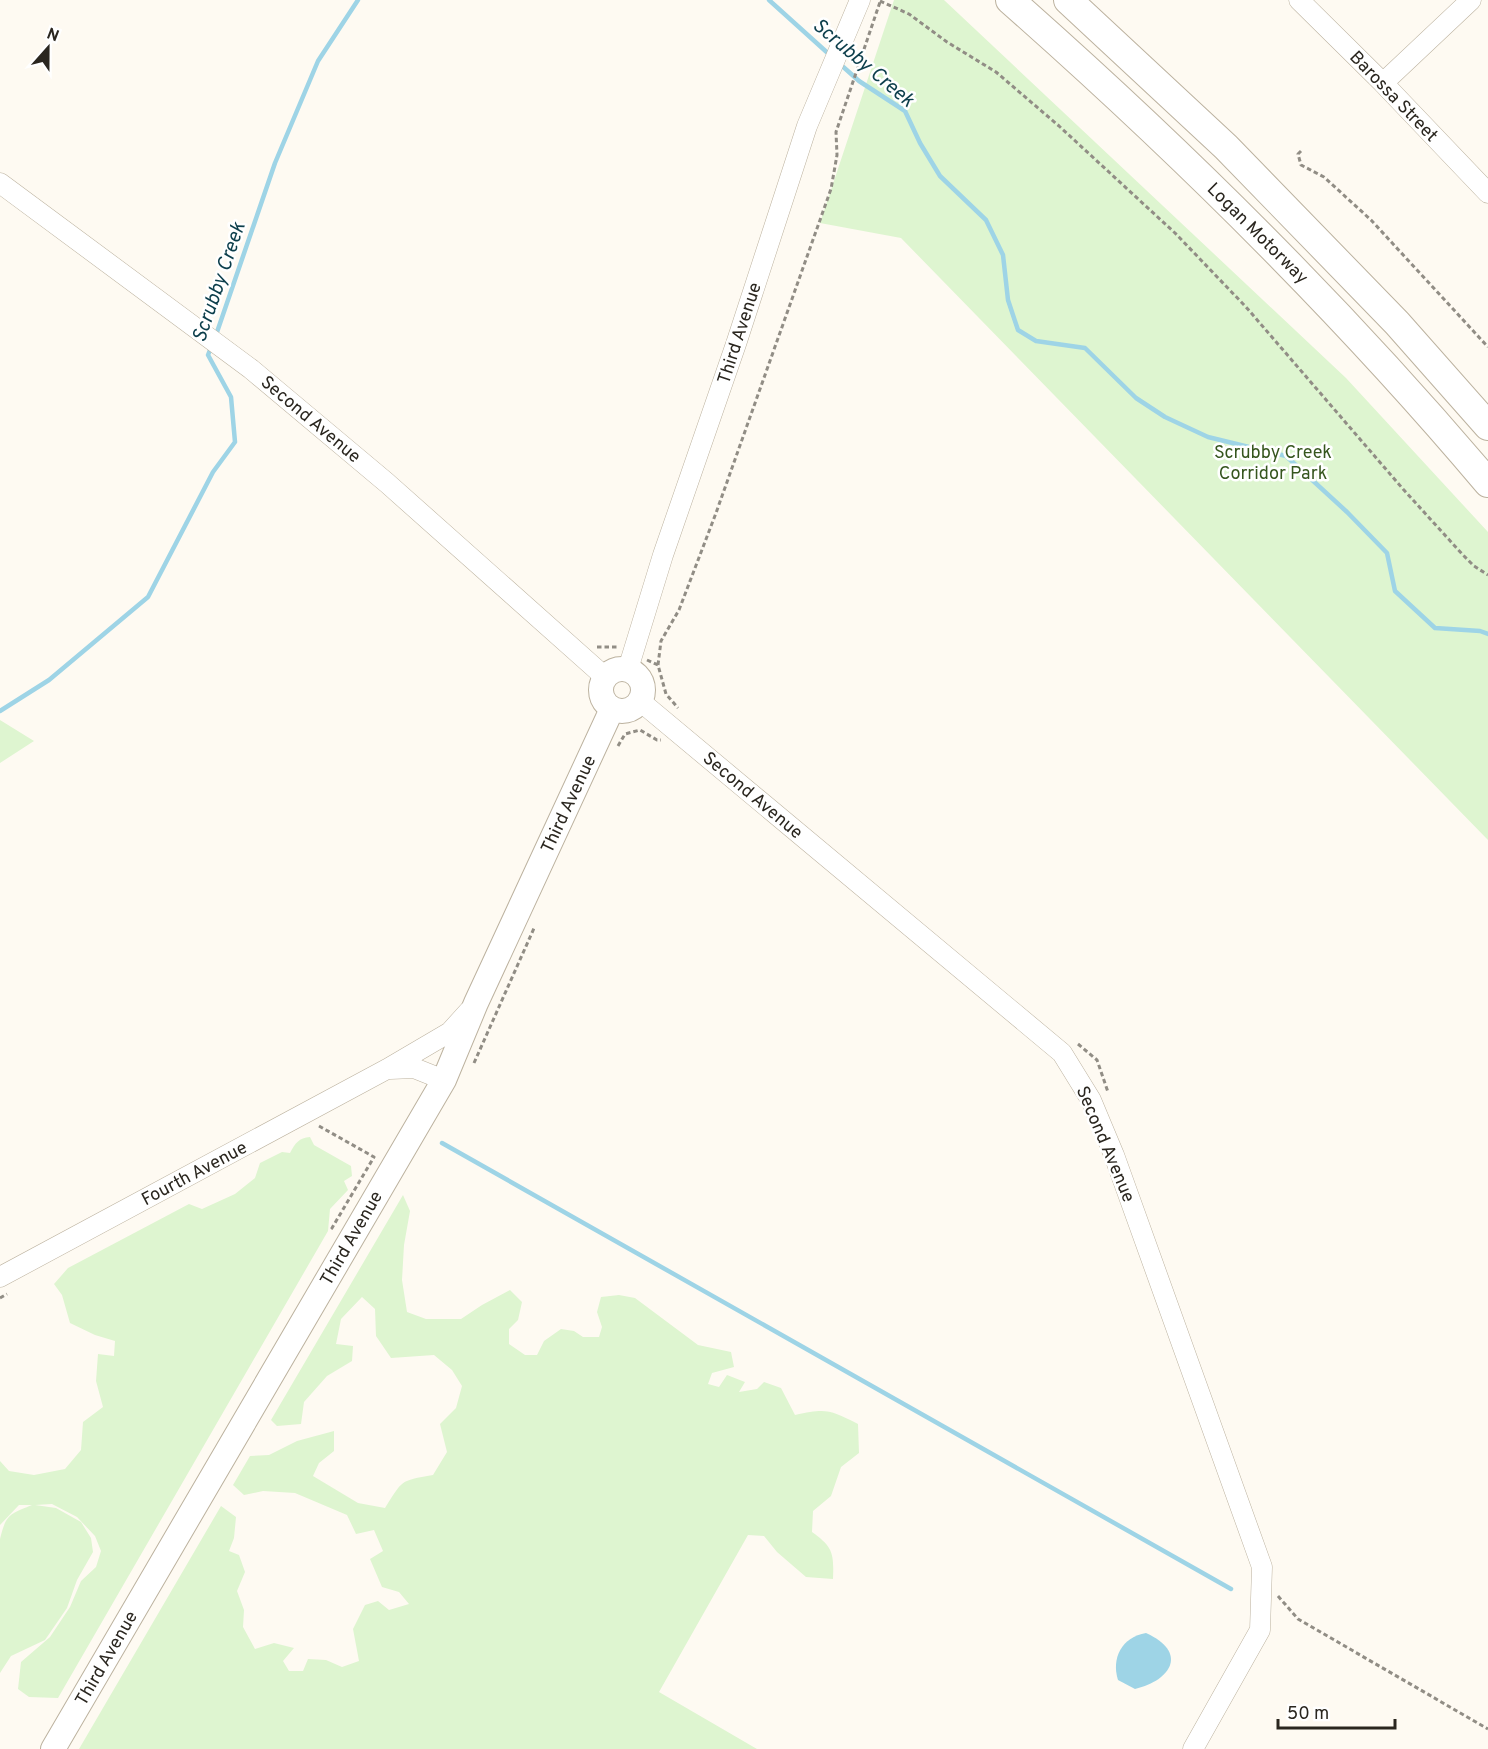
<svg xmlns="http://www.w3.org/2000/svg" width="1488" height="1749" viewBox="0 0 1488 1749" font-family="Overpass,sans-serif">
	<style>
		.green { fill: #def5d0 }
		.water { fill: #9ed4e6 }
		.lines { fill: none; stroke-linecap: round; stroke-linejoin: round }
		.stream { stroke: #9ed4e6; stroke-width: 4.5 }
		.minor-casing { stroke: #bcb29f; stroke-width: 21 }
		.major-casing { stroke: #bcb29f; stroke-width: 26 }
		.highway-casing { stroke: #bcb29f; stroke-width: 30 }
		.path { stroke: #918d85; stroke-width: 3; stroke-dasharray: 4.5 3; stroke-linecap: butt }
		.minor { stroke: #fff; stroke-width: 20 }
		.major { stroke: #fff; stroke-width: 24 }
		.highway { stroke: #fff; stroke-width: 28 }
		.labels { text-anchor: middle; stroke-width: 5; stroke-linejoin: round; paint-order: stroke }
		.street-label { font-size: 18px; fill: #2a261f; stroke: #fff }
		.park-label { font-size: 18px; fill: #36561e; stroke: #fff }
		.water-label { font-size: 20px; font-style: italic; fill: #0c3e4b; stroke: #fff }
	</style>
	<rect width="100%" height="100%" fill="#fefaf2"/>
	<path class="green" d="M 894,0 L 944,0 L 1346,378 L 1488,532 L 1488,840 L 901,238 L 820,223 Z
		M 0,720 L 34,741 L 0,763 Z
		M 310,1137 L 314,1145 L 351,1166 L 352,1176 L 344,1181 L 348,1190 L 330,1209 L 328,1231 L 58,1698 L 29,1697 L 18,1689 L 21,1662 L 50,1637 L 70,1607 L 81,1581 L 96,1567 L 101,1551 L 95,1536 L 77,1517 L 52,1504 L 35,1505 L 56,1508 L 81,1522 L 91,1538 L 93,1552 L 77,1580 L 67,1608 L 45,1640 L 11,1656 L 0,1673 L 0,1539 C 6,1514 10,1514 32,1505 L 19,1505 L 0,1525 L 0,1461 L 9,1471 L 34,1475 L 65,1469 L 81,1450 L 83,1422 L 103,1407 L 96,1381 L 98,1354 L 114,1356 L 115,1341 L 95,1335 L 70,1323 L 62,1295 L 54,1284 L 68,1268 L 189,1204 L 202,1209 L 235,1194 L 255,1178 L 260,1163 L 282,1152 L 290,1153 C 295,1143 299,1138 310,1137 Z
		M 403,1195 L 410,1211 L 404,1245 L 402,1280 L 407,1312 L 426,1319 L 461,1319 L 482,1305 L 510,1290 L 522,1302 L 518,1320 L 509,1329 L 509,1344 L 525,1355 L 537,1355 L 544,1341 L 561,1329 L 574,1331 L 583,1337 L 599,1337 L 602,1327 L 597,1312 L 601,1297 L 619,1295 L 635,1298 L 698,1345 L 731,1352 L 734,1367 L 712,1373 L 708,1384 L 719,1387 L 727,1375 L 745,1382 L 739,1392 L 757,1389 L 764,1382 L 781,1388 L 795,1415 C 827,1408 830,1410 858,1424 L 859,1453 L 841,1467 L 831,1496 L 813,1511 L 812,1532 C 833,1547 834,1553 833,1579 L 806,1577 L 777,1552 L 764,1536 L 748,1535 L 659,1692 L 757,1749 L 79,1749 L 221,1506 L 236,1517 L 234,1538 L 229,1551 L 239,1555 L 245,1572 L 237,1591 L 244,1610 L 243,1627 L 255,1649 L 274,1643 L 294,1648 L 283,1661 L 289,1671 L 303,1671 L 308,1659 L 326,1660 L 342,1667 L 359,1661 L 353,1629 L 365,1605 L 378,1601 L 389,1610 L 409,1604 L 399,1592 L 382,1587 L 370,1559 L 383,1551 L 374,1530 L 356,1534 L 347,1515 L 295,1493 L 263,1491 L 244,1495 L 233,1485 L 250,1456 L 269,1455 L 297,1441 L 334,1431 L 334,1451 L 319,1463 L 313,1476 L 358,1503 L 385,1508 C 403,1480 399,1481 433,1475 L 447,1452 L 440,1424 L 456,1408 L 462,1386 L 452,1370 L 434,1355 L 391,1358 L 376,1336 L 375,1309 L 362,1297 L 341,1319 L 336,1344 L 353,1346 L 352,1361 L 327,1376 L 304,1402 L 301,1424 L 277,1426 L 271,1420 Z"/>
	<path class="water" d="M 1146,1633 C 1188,1652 1172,1680 1135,1689 L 1118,1680 C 1111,1658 1122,1637 1146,1633 Z"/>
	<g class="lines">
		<path class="stream" d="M 769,0 L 831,56
			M 840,64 L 859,81 L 905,111 L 920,143 L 940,176 L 986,220 L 1003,255 L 1008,300 L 1018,330 L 1036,341 L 1085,348 L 1136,398 L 1165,417 L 1208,437 L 1286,456 L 1347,512 L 1387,553 L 1395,591 L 1435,628 L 1480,631 L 1488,634
			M 216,335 L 275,163 L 318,61 L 358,0
			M 0,711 L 49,680 L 148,597 L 213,472 L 235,442 L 231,397 L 208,355 L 212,345
			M 442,1143 L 1231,1589"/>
		<g class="minor-casing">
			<path id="minor" d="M 1299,0 L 1383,83 L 1488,193
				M 1383,83 L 1471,0
				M 0,183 L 251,369 L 387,483 L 605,677
				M 628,669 L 663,555 L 736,344 L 807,126 L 860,0
				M 640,701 L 1062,1053 L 1091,1100 L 1114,1155 L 1262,1567 L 1260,1630 L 1193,1749
				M 390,1069 L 414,1068 L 444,1080
				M 0,1277 L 387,1069 L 450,1032 L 469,1011"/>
		</g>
		<g class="major-casing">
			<path id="major" d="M601 690a21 21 0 1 1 42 0a21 21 0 1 1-42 0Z
				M 53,1749 L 444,1080 L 476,1003 L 612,709"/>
		</g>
		<g class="highway-casing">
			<path id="highway" d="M 1010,0 C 1180,150 1342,310 1488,483
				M 1068,0 L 1226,147 L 1397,323 L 1488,426"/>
		</g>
		<path class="path" d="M 880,1 L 909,14 L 947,42 L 996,72 L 1059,126 L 1175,233 L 1246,307 L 1403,489 L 1463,555 L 1474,566 L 1488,575
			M 1301,151 L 1298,154 L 1301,165 L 1324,177 L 1371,220 L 1488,347
			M 597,647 L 617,647
			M 647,660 L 658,665 L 666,694 L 678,708
			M 658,665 L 661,641 L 679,610 L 716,513 L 831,189 L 837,155 L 836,132 L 880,2
			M 618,746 L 625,734 L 640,730 L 657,740 L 661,740
			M 1078,1044 L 1097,1060 L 1108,1092
			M 474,1063 L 535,926
			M 319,1126 L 374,1157 L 332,1228 L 335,1229
			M 0,1298 L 7,1294
			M 1278,1596 L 1298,1619 L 1488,1729"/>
		<use href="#minor" class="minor"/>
		<use href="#major" class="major"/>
		<use href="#highway" class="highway"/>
	</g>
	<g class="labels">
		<g class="street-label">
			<text transform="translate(1394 96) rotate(46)" y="6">Barossa Street</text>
			<text transform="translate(1258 233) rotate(45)" y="6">Logan Motorway</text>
			<text transform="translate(739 333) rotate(-72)" y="6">Third Avenue</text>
			<text transform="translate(311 419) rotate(40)" y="6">Second Avenue</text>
			<text transform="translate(753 795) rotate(40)" y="6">Second Avenue</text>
			<text transform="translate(568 804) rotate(-65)" y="6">Third Avenue</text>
			<text transform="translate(1106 1144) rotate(67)" y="6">Second Avenue</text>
			<text transform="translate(194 1173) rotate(-28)" y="6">Fourth Avenue</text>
			<text transform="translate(351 1238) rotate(-60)" y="6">Third Avenue</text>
			<text transform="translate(106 1658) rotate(-60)" y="6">Third Avenue</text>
		</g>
		<g class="park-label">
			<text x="1273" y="458">Scrubby Creek<tspan x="1273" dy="21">Corridor Park</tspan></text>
		</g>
		<g class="water-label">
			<text transform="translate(864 62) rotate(40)" y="7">Scrubby Creek</text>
			<text transform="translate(218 282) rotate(-71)" y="7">Scrubby Creek</text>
		</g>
	</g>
	<g transform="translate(48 48) rotate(21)" stroke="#ffffff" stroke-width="4.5" paint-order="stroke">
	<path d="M0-4.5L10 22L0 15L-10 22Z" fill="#2a261f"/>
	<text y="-9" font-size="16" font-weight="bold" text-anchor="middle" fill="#2a261f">N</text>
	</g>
	<path d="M1278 1719v9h117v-9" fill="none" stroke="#2a261f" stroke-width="3"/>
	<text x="1287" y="1719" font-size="18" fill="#2a261f" stroke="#ffffff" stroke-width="4.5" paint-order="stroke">50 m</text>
</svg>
